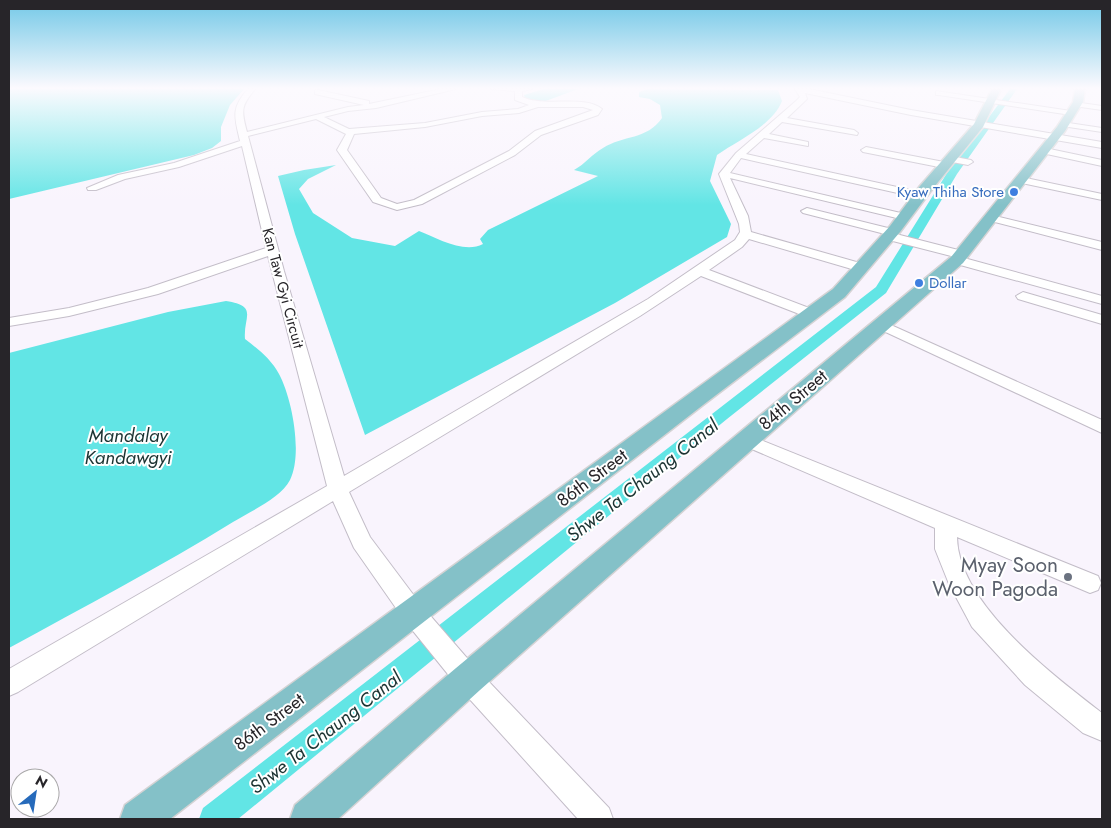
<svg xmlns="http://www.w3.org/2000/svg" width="1111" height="828" viewBox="0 0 1111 828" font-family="Jost,sans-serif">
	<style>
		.water { fill: #62e5e5 }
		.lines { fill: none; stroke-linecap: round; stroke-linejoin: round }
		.canal { fill: #62e5e5; fill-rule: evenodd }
		.minor-casing { stroke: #c3bdc8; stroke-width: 2 }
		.major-casing { stroke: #d4d3d4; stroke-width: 3 }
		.minor { fill: #fff; fill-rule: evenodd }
		.major { fill: #84c1c8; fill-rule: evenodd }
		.shop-dot { fill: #3f7fe0; stroke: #fff; stroke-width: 2 }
		.worship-dot { fill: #6b7280; stroke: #fff; stroke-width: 2 }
		.labels { text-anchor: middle; stroke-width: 4; stroke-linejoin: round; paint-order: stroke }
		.far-shop-label { font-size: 15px; fill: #366cbe; stroke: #fff; text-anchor: end }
		.far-street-label { font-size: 15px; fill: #272529; stroke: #fff }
		.street-label { font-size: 18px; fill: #272529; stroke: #fff }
		.water-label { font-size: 19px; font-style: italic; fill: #1c3332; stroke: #fff }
		.near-worship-label { font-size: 21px; fill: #5b616d; stroke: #fff; text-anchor: end }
	</style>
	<rect width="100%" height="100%" fill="#f9f4fd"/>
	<path class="water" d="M 9,89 L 244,89 L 230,105 L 221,127 L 221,141 L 212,148 L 194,155 L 9,199 Z
		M 544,89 L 578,89 L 543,102 L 525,98 L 524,95 Z
		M 648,89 L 778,90 L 782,101 C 772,126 738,140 717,155 L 710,181 L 731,224 L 727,237 L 615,303 L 365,435 L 295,234 L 278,176 L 304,170 L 336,165 L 308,179 L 299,189 L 313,213 L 352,238 L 395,246 L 419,231 C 437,238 464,254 483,244 L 480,239 L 488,230 L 598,176 L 574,170 C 585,164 592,154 603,148 C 623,135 647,140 662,118 L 660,105 L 650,99 L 639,97 L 639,92 Z
		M 226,301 C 259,306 243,317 245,339 C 258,349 271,359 279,374 C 292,398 303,454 290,480 C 281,498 249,512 233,522 C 160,567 84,607 9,648 L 9,353 L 168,312 Z"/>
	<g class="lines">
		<path class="canal" d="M 1010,89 L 1017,89 L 957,174 L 886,293 L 727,419 L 238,819 L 199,819 L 203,808 L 876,287 L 947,173 Z"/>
		<g class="minor-casing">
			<path id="minor" d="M 248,89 L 255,89 C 241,106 241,110 247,132 L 348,107 L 364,105 L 315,94 L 315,90 L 318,90 L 369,101 L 369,104 L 441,89 L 456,89 L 376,108 L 348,111 L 324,117 L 349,129 L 425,123 L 482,112 L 518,109 L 529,105 L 515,100 L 515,91 L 491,89 L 532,89 L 522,91 L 522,97 C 546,108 584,94 602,109 L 598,115 L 541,135 L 515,155 L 422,204 L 397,210 L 373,202 L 337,150 L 346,134 L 316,119 L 248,136 L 284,271 L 344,476 L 648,299 L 735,240 L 740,232 L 739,224 L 719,174 L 736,153 L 796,101 L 800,97 L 795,89 L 809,89 L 911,110 L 1102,142 L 1102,148 L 911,115 L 805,93 L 807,99 L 787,118 L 854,130 L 858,133 L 857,135 L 782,122 L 769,134 L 808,142 L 808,146 L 764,138 L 746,154 L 920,192 L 925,195 L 920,198 L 741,158 L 730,173 L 905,214 L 911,217 L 905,220 L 730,178 L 748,216 L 751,232 L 867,265 L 868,268 L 862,272 L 749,239 L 742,247 L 709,270 L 817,311 L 819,314 L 817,317 L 807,317 L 701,276 L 640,316 L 349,492 L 370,537 L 421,605 L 473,665 L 609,808 L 613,819 L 578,819 L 455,683 L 405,621 L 354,548 L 333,501 L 18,692 L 9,696 L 9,669 L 327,486 L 268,256 L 158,294 L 69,316 L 9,326 L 9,318 L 69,308 L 148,288 L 266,248 L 242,146 L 179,167 L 125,179 L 96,190 L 88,190 L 87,188 L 118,175 L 174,163 L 240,141 C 235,118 230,109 248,89 ZM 538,107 L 583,107 L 593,110 L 535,131 L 509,151 L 414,200 L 397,204 L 381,198 L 347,150 L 354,134 L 425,127 L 482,116 L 519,113 Z
				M 936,91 L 1071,111 L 1075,113 L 1071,115 L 939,95 L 936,95 Z
				M 1074,102 L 1102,106 L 1102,110 L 1074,106 Z
				M 1062,122 L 1102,128 L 1102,132 L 1062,126 Z
				M 866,147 L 944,162 L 949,165 L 944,168 L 863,152 L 861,150 Z
				M 1045,148 L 1102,160 L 1102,166 L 1042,153 L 1042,149 Z
				M 950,156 L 971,160 L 973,162 L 968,165 L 947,161 L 947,157 Z
				M 1021,177 L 1102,194 L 1102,200 L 1017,182 L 1017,178 Z
				M 807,208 L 896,230 L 898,232 L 896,234 L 966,252 L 968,255 L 964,258 L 1102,296 L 1102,304 L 953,263 L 951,260 L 955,257 L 885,239 L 883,236 L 885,234 L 803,213 L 801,211 Z
				M 991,215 L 1102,242 L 1102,250 L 987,220 L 985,218 Z
				M 1023,292 L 1102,315 L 1102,324 L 1018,299 L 1016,296 Z
				M 882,321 L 1102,420 L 1102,433 L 877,328 L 875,325 L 877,322 Z
				M 746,434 L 1098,576 L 1101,583 L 1098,590 L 1090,593 L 957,537 C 958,604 1053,675 1102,713 L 1102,741 L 1083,733 L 1025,685 L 972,627 L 949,584 L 935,549 L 935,528 L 740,444 L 737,440 L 740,436 Z"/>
		</g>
		<g class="major-casing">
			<path id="major" d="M 992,89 L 1001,89 L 983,127 L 930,192 L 900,232 L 845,297 L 703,405 L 170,819 L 120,819 L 125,805 L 833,289 L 890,226 L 920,186 L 974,124 Z
				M 1075,89 L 1085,89 L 1083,102 L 1065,131 L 963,263 L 480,690 L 338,819 L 290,819 L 295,805 L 456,668 L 951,257 L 1057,127 L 1073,102 Z"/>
		</g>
		<use href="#minor" class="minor"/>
		<use href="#major" class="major"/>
	</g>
	<linearGradient id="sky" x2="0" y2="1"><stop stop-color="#72c8e7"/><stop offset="0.43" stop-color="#fcfafe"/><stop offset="1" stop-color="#fcfafe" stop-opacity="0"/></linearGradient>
	<rect width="1111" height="205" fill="url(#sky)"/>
	<g class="shop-dot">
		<circle cx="1014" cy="192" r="5"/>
		<circle cx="919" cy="283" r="5"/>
	</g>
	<circle class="worship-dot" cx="1068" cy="577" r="5"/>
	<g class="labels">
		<g class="far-shop-label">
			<text x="1004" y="197">Kyaw Thiha Store</text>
			<text x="929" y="288" text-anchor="start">Dollar</text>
		</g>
		<g class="far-street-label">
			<text transform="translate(283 288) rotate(75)" y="5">Kan Taw Gyi Circuit</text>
		</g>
		<g class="street-label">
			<text transform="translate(793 400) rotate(-40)" y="6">84th Street</text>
			<text transform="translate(592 478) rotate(-37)" y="6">86th Street</text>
			<text transform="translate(269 722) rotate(-37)" y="6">86th Street</text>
		</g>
		<g class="water-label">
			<text x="128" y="442">Mandalay<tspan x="128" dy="22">Kandawgyi</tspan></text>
			<text transform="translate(642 480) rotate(-38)" y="7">Shwe Ta Chaung Canal</text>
			<text transform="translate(325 732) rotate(-38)" y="7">Shwe Ta Chaung Canal</text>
		</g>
		<g class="near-worship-label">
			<text x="1058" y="572">Myay Soon<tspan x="1058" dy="24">Woon Pagoda</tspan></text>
		</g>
	</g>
	<rect width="1111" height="828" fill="none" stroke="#272529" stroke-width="20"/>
	<g transform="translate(35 793) rotate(30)"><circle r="24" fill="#ffffff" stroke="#a9a8a9"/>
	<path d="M0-4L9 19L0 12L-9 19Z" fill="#266abb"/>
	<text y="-8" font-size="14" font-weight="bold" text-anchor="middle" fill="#272529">N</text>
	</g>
</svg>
